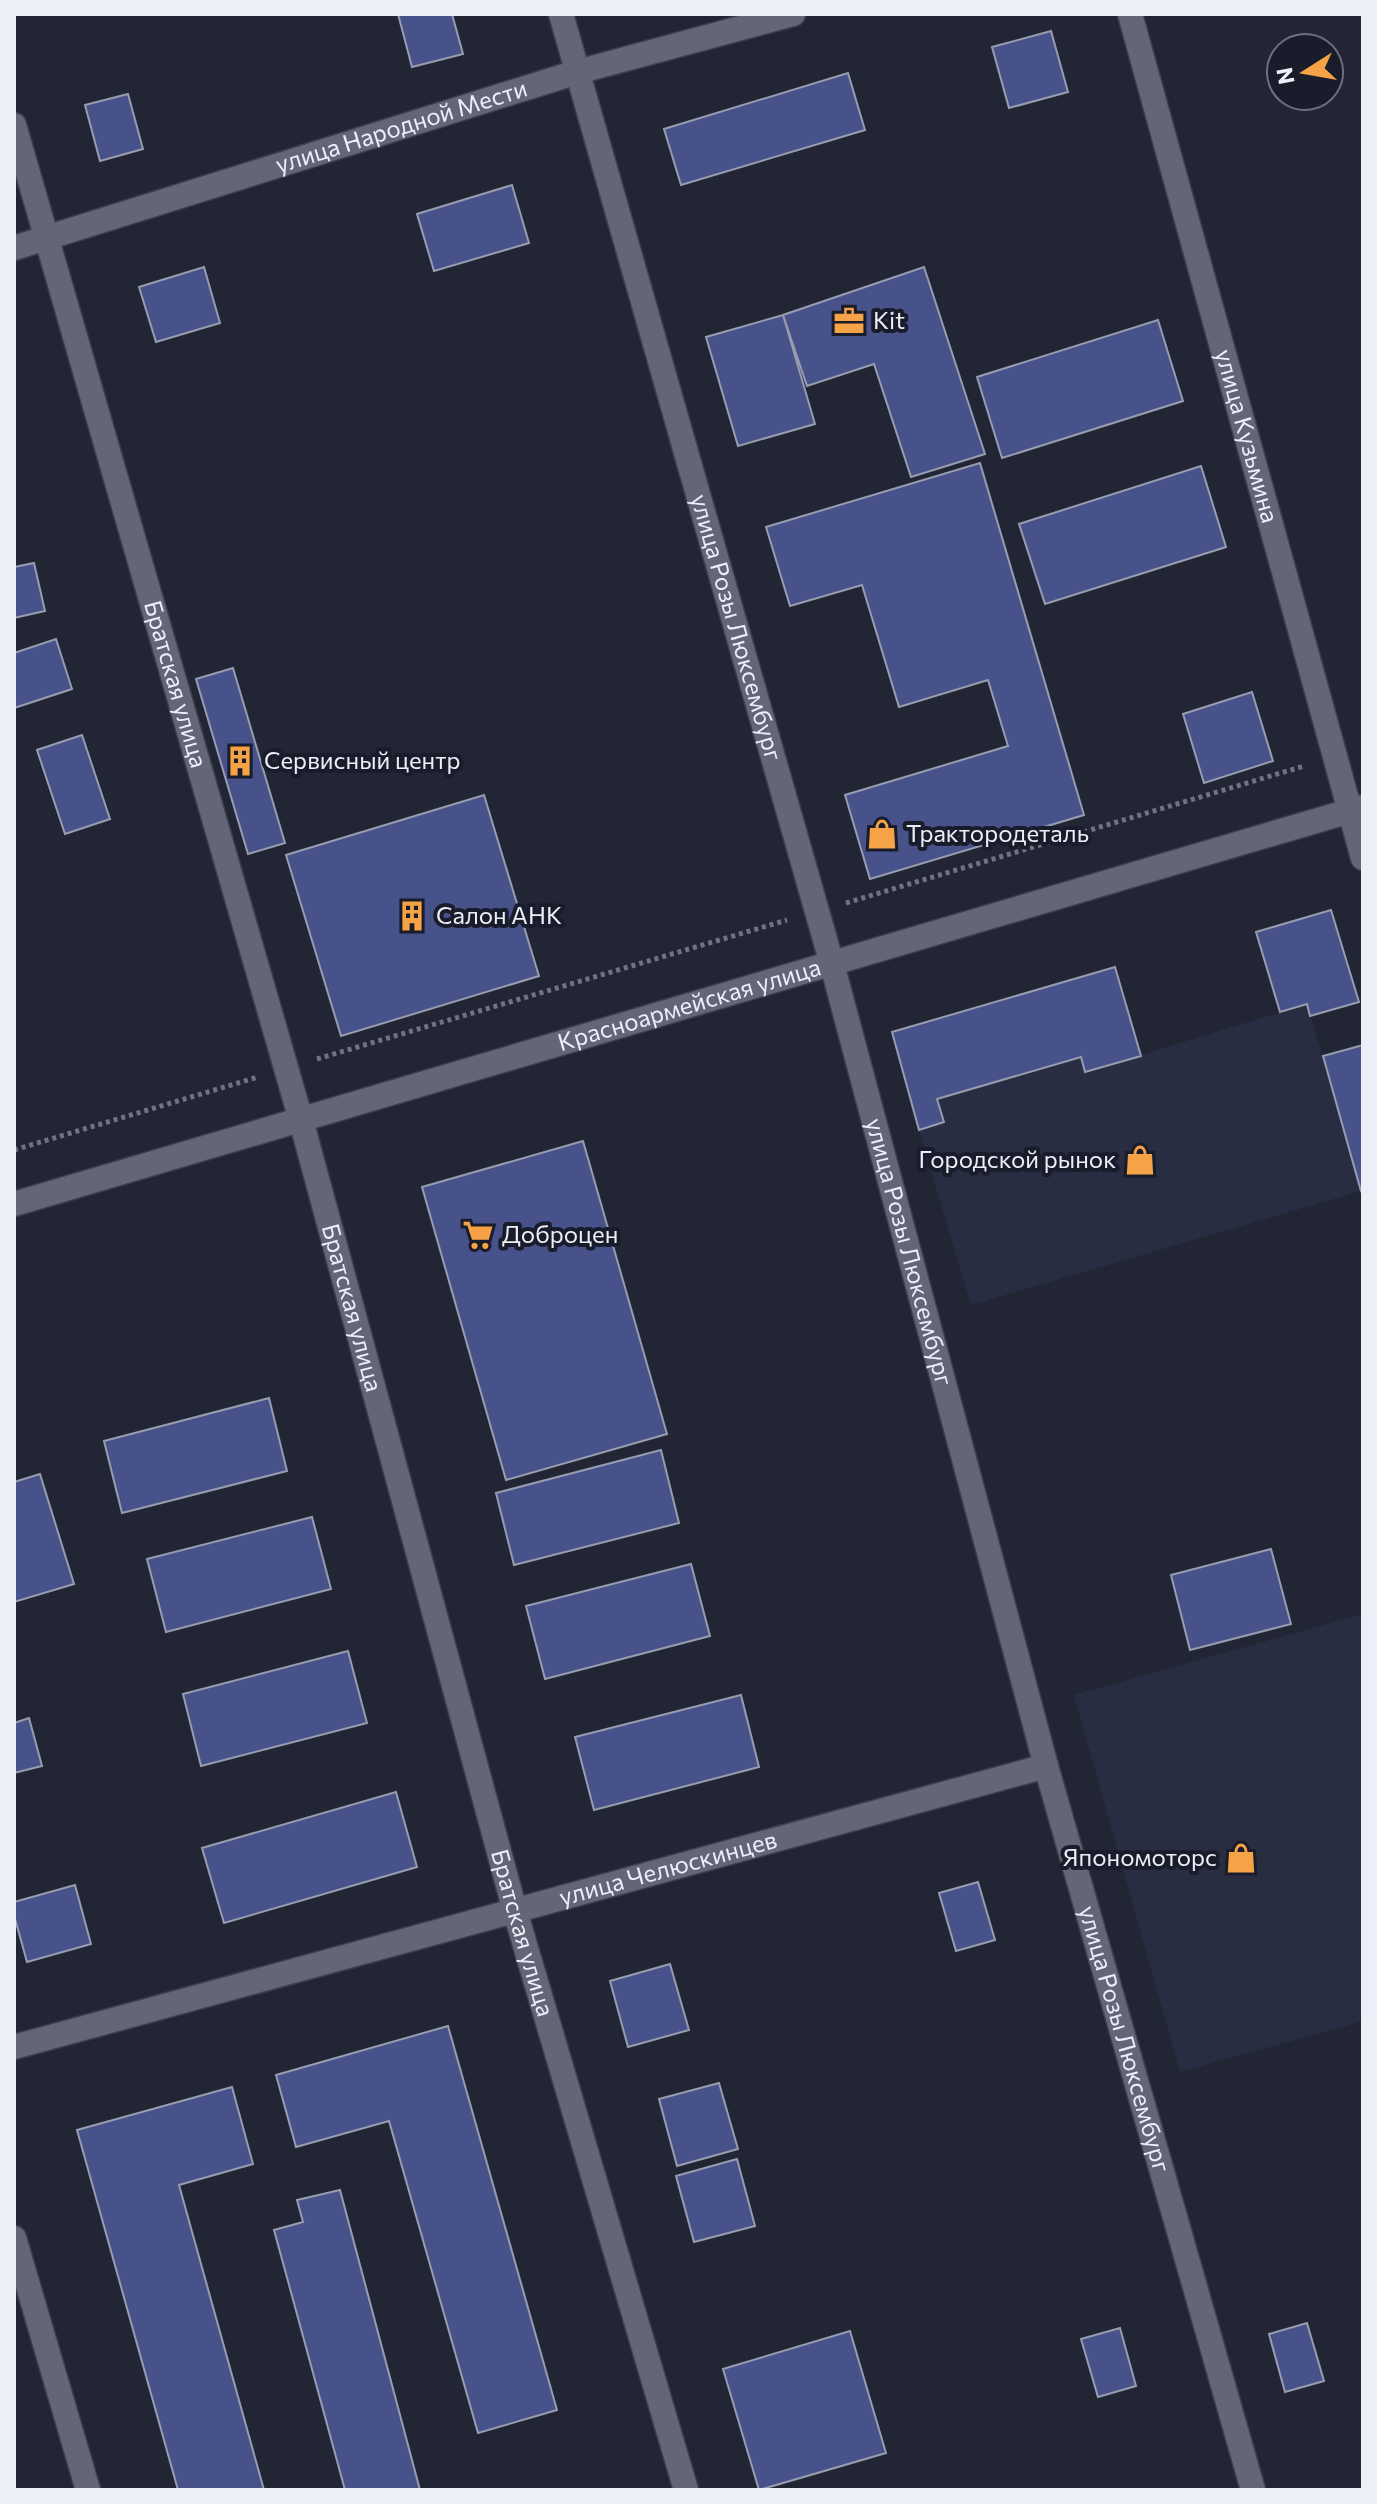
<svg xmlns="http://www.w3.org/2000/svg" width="1377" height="2504" viewBox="0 0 1377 2504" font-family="Commissioner,sans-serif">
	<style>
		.built { fill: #292d41 }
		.building { fill: #48528a; stroke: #989caf; stroke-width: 2 }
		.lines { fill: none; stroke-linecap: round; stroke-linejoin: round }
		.minor-casing { stroke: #3d404c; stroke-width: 27 }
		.path { stroke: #717480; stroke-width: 5; stroke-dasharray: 4 4; stroke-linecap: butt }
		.minor { stroke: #626677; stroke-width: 24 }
		.labels { text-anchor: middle; stroke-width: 8; stroke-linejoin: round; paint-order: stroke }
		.street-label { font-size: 24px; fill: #eceef8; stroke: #191c2a }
		.poi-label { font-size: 24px; fill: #eceef8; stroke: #191c2a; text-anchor: start }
	</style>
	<rect width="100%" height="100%" fill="#222634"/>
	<path class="built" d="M 1307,1004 L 1361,1191 L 971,1305 L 919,1130 L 944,1122 L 937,1099 L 1081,1057 L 1086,1072 Z
		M 1363,1614 L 1363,2021 L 1180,2072 L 1074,1695 Z"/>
	<path class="building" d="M 398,14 L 452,14 L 463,54 L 412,67 Z
		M 1051,31 L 1068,92 L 1009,108 L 992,47 Z
		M 848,73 L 865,130 L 681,185 L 664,129 Z
		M 128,94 L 143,149 L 100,161 L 85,105 Z
		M 512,185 L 529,243 L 434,271 L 417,214 Z
		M 204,267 L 220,323 L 156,342 L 139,287 Z
		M 924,267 L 985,454 L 911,477 L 874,364 L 807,386 L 783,315 Z
		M 783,315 L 815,424 L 738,446 L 706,337 Z
		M 1158,320 L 1183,401 L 1002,458 L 977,377 Z
		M 980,463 L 1084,815 L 870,879 L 845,795 L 1008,746 L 988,680 L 899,707 L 862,585 L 790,606 L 766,527 Z
		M 1201,466 L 1226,547 L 1045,604 L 1019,524 Z
		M 34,563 L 45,611 L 14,618 L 14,567 Z
		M 56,639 L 72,689 L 14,708 L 14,653 Z
		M 233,668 L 285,843 L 248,854 L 196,679 Z
		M 1252,692 L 1273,761 L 1204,783 L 1183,714 Z
		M 82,735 L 110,819 L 65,834 L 37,750 Z
		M 484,795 L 539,976 L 341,1036 L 286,855 Z
		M 1331,910 L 1359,1002 L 1310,1016 L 1307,1004 L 1280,1012 L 1256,932 Z
		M 1115,967 L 1141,1056 L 1085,1072 L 1081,1057 L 937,1099 L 944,1122 L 919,1130 L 892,1032 Z
		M 1363,1045 L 1363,1190 L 1361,1191 L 1323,1056 Z
		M 583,1141 L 667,1434 L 506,1480 L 422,1187 Z
		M 269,1398 L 287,1471 L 122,1513 L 104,1441 Z
		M 661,1450 L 679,1523 L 514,1565 L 496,1493 Z
		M 40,1474 L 74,1584 L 14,1602 L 14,1482 Z
		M 312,1517 L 331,1589 L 166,1632 L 147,1559 Z
		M 1271,1549 L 1291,1624 L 1190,1650 L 1171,1575 Z
		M 691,1564 L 710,1636 L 545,1679 L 526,1606 Z
		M 348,1651 L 367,1723 L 201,1766 L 183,1694 Z
		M 741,1695 L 759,1767 L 594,1810 L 575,1737 Z
		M 29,1718 L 42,1766 L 14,1773 L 14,1723 Z
		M 396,1792 L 417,1867 L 224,1923 L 202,1848 Z
		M 978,1882 L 995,1940 L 956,1951 L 939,1893 Z
		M 75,1885 L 91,1944 L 27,1962 L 14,1915 L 14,1902 Z
		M 670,1964 L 689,2030 L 628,2047 L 610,1981 Z
		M 448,2026 L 557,2410 L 478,2433 L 389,2121 L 296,2147 L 276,2075 Z
		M 719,2083 L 738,2149 L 677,2166 L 659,2099 Z
		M 232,2087 L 253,2164 L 179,2185 L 264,2490 L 178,2490 L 77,2130 Z
		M 737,2159 L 755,2226 L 694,2242 L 676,2176 Z
		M 340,2190 L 420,2490 L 345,2490 L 274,2230 L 303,2222 L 297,2200 Z
		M 1307,2323 L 1324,2381 L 1285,2392 L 1269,2334 Z
		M 1120,2328 L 1136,2386 L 1098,2397 L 1081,2339 Z
		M 850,2331 L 886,2453 L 759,2490 L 723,2369 Z"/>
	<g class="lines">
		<g class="minor-casing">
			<g id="minor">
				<path id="s1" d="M 561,14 L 832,964 L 1046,1766 L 1253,2490"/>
				<path id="s2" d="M 1130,14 L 1363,858"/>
				<path id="s3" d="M 14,125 L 301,1120 L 515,1911 L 686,2490"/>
				<path id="s4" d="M 14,248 L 577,72 L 793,14"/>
				<path id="s5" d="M 14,1204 L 1363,807"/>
				<path id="s6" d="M 14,2047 L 1046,1766"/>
				<path d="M 14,2238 L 88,2490"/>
			</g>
		</g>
		<path class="path" d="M 846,903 L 1304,766
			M 317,1059 L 787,920
			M 14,1150 L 258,1077"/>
		<use href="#minor" class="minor"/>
	</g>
	<defs>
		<g id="office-bare" transform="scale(2.4)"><path d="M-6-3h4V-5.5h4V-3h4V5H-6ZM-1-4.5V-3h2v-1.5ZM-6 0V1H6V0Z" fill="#f6a247" stroke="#191c2a" stroke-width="2.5" paint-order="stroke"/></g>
		<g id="building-bare" transform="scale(2.4)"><path d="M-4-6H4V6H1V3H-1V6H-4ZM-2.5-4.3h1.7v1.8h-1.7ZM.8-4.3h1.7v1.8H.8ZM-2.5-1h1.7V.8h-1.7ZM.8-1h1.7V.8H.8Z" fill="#f6a247" stroke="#191c2a" stroke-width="2.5" paint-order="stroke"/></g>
		<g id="shop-bare" transform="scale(2.4)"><path d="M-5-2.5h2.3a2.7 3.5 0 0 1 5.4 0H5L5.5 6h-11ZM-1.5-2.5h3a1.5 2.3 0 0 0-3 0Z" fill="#f6a247" stroke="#191c2a" stroke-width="2.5" paint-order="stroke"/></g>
		<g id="supermarket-bare" transform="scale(2.4)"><path d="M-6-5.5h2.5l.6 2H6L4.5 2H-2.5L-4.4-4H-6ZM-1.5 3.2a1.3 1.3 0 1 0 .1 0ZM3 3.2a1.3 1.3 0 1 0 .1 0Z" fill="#f6a247" stroke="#191c2a" stroke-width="2.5" paint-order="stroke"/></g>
	</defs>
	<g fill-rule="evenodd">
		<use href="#office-bare" x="849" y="321"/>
		<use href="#building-bare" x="240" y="761"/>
		<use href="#shop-bare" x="882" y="834"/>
		<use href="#building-bare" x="412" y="916"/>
		<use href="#shop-bare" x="1140" y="1160"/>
		<use href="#supermarket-bare" x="478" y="1235"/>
		<use href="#shop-bare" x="1241" y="1858"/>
	</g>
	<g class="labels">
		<g class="street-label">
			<text dy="8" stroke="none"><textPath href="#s4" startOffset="406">улица Народной Мести</textPath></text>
			<text dy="8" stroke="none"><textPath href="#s2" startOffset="438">улица Кузьмина</textPath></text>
			<text dy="8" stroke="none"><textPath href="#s1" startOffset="638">улица Розы Люксембург</textPath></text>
			<text dy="8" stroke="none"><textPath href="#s3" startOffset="582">Братская улица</textPath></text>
			<text dy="8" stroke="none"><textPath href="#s5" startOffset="704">Красноармейская улица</textPath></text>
			<text dy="8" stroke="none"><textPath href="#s1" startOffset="1286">улица Розы Люксембург</textPath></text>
			<text dy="8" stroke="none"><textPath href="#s3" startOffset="1230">Братская улица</textPath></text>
			<text dy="8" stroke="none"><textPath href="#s6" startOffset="678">улица Челюскинцев</textPath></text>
			<text dy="8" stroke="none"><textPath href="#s3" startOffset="1878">Братская улица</textPath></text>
			<text dy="8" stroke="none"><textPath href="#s1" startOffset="2102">улица Розы Люксембург</textPath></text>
		</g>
		<g class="poi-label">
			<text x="873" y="329">Kit</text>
			<text x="264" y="769">Сервисный центр</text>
			<text x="906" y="842">Трактородеталь</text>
			<text x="436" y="924">Салон АНК</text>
			<text x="1116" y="1168" text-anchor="end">Городской рынок</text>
			<text x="502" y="1243">Доброцен</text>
			<text x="1217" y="1866" text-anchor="end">Япономоторс</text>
		</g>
	</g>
	<rect width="1377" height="2504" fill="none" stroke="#eceef8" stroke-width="32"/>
	<g transform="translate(1305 72) rotate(259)"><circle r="38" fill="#191c2a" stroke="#6d707c" stroke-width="2"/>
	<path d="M0-6L14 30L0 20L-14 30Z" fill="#f6a247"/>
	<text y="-12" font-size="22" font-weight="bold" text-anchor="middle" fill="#eceef8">N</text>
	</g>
</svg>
